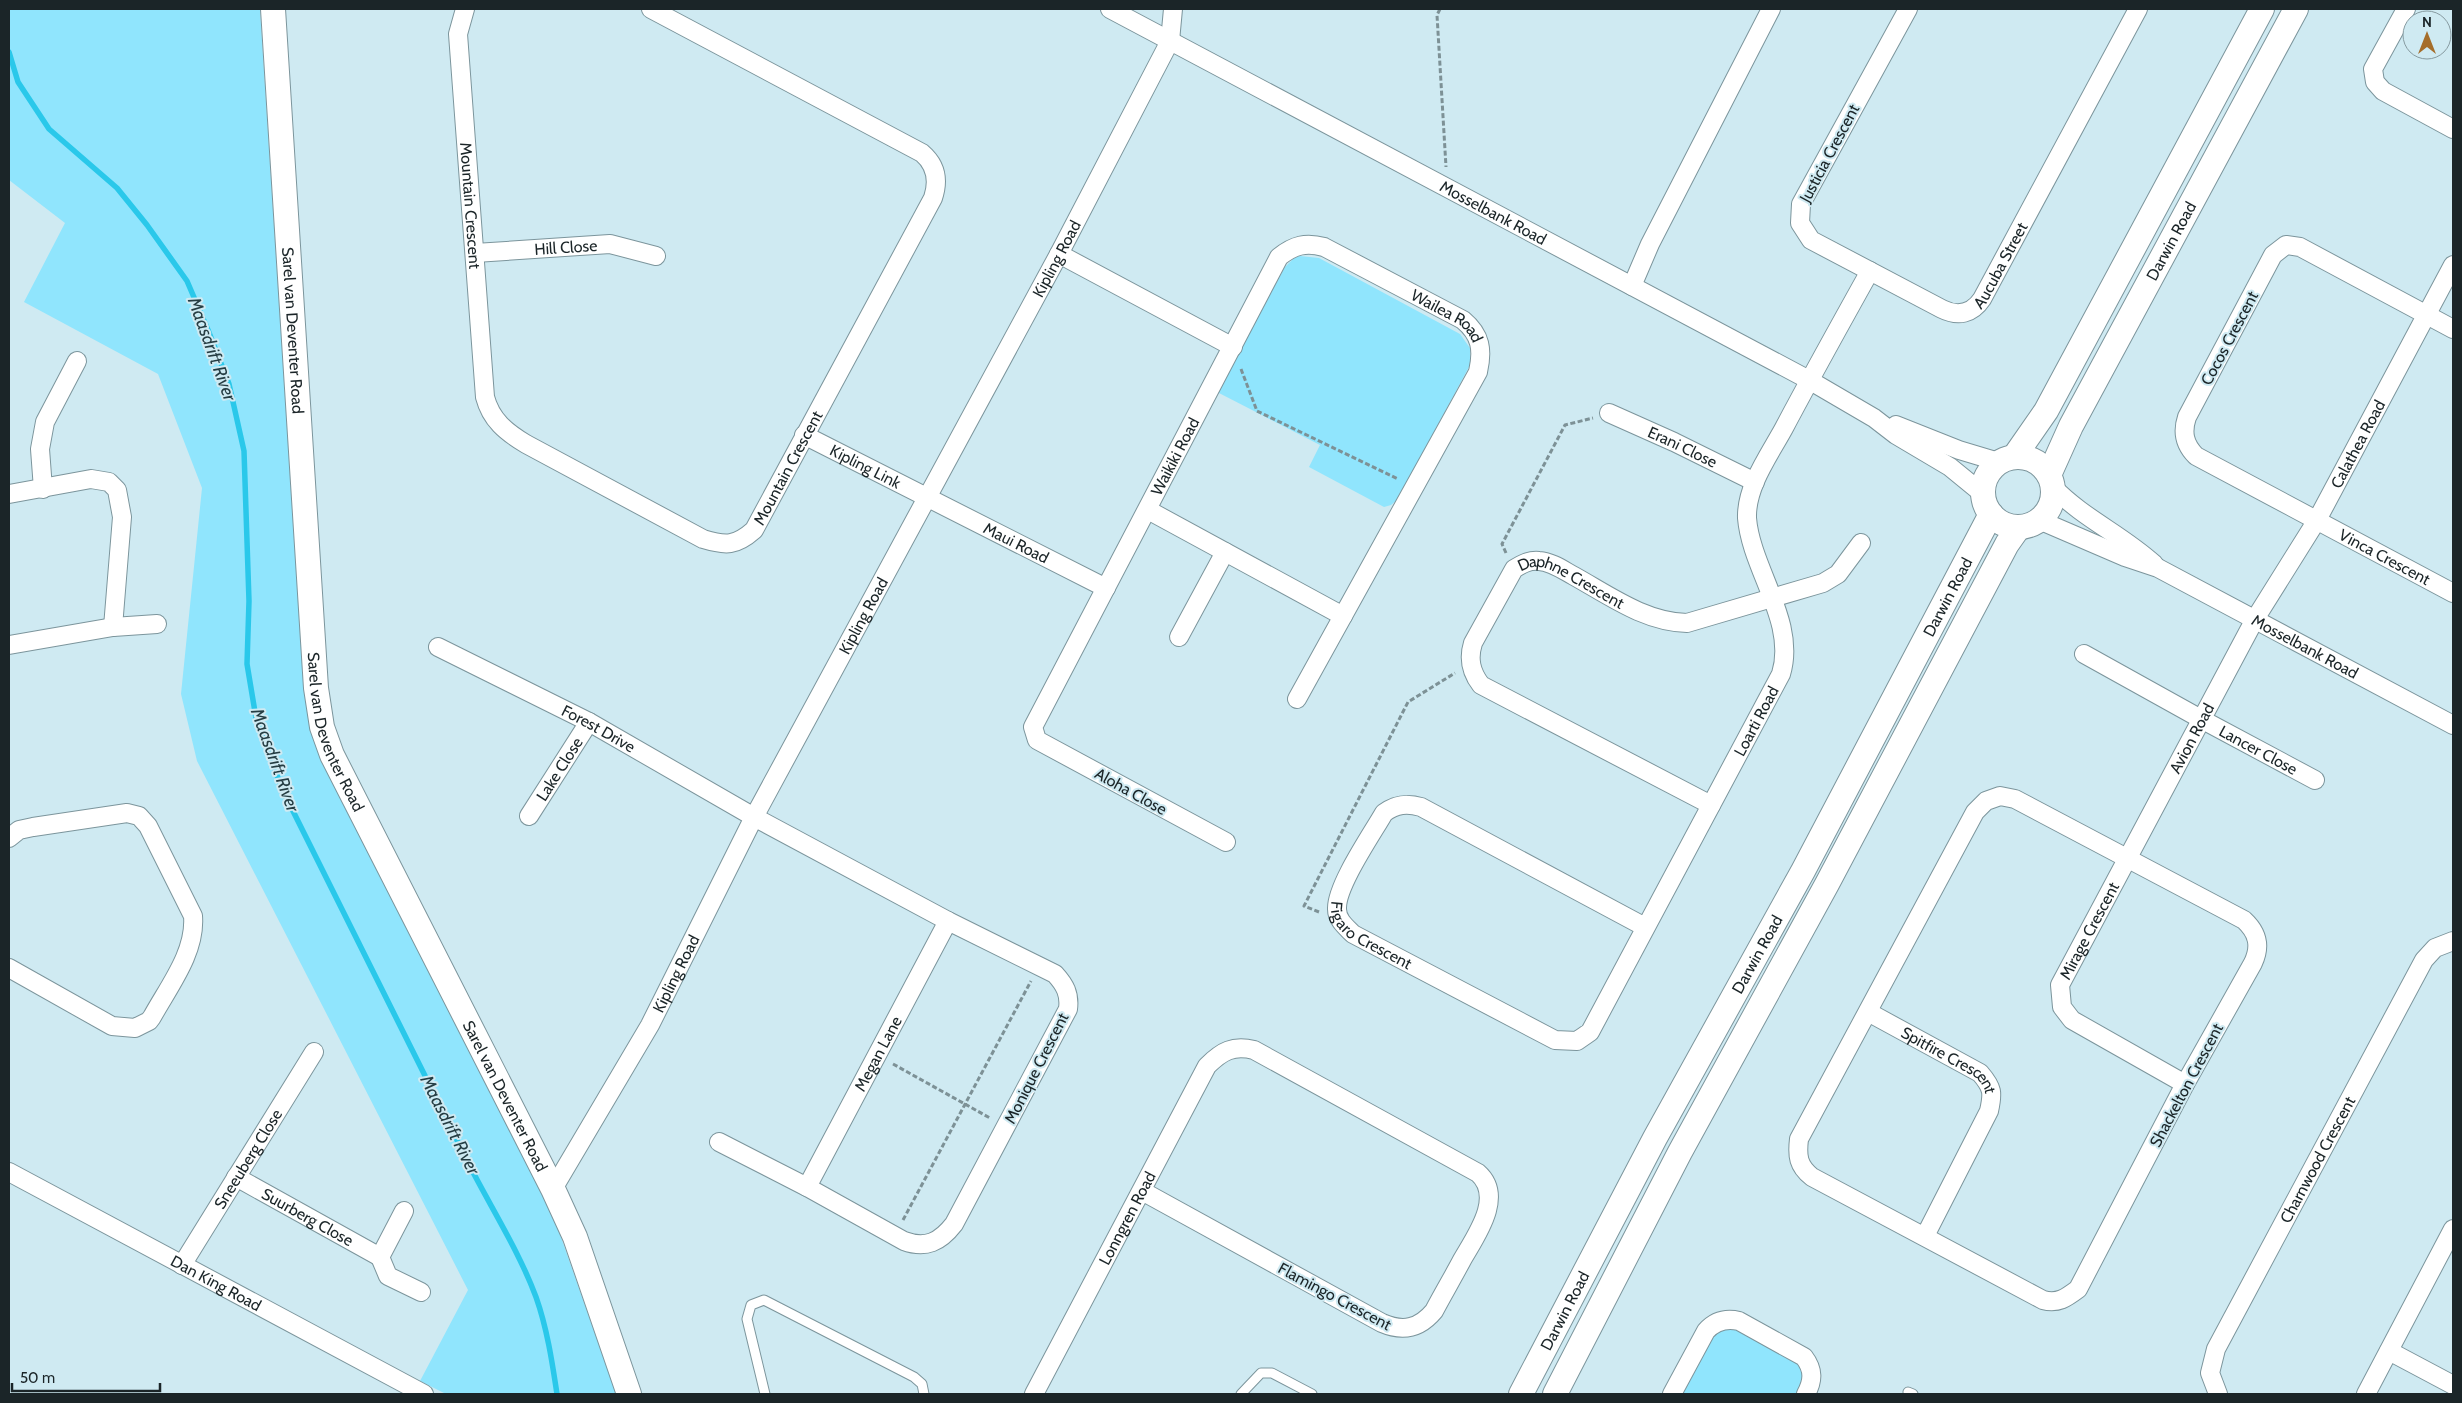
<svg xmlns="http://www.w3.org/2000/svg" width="2462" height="1403" viewBox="0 0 2462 1403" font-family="Cabin,sans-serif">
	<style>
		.green { fill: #90e5fd }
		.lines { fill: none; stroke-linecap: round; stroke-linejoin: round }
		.stream { stroke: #2ac8ea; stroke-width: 5.5 }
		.lane-casing { stroke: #7c959c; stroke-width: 11 }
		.street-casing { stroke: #7c959c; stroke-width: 20 }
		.secondary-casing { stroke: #7c959c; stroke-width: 26 }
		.path { stroke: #7d9196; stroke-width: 3; stroke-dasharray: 5 2.5; stroke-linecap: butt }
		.lane { stroke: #fff; stroke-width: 9 }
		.street { stroke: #fff; stroke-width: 18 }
		.secondary { stroke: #fff; stroke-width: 24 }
		.labels { text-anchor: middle; stroke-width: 4; stroke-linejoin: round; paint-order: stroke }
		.street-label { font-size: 16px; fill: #1b2528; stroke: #cfeaf2 }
		.water-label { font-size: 18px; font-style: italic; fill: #253d43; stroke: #cfeaf2 }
	</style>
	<rect width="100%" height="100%" fill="#cfeaf2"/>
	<path class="green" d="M 9,9 L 260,9 L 304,689 L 310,727 L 322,762 L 555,1220 L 616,1394 L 446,1394 L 420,1381 L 468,1290 L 197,761 L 181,694 L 202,488 L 158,374 L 24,302 L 65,223 L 9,180 Z
		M 1300,256 L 1319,258 L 1460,334 L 1470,348 L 1470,365 L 1398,499 L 1391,505 L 1384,507 L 1309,467 L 1320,445 L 1217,392 L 1285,267 L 1294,258 Z
		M 1725,1327 L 1736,1328 L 1798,1363 C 1806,1374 1803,1383 1797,1394 L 1682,1394 L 1715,1333 Z"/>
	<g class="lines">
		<path class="stream" d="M 9,52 L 18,82 L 49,129 L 117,188 L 147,225 L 187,281 L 208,330 L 229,384 L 244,451 L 249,601 L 247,664 L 256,718 L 282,789 L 474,1174 C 495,1214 520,1254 536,1297 C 547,1328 552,1361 557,1394"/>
		<g class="lane-casing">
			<path id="lane" d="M 1908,1392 L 1913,1394
				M 765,1394 L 747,1319 L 751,1305 L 764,1300 L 914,1377 L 922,1384 L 924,1394
				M 1241,1394 L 1261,1373 L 1272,1373 L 1312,1394"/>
		</g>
		<g class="street-casing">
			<g id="street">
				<path id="s1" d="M 465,9 L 458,34 L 485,397 C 491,420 506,432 526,444 L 703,539 C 726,546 736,546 754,530 L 933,198 C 939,180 936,165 922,153 L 651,9"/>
				<path id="s2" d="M 1110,9 L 1809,380 L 1874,418 L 1896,435 L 1950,467 L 1983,494"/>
				<path id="s3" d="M 1908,9 L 1801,204 L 1800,223 L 1811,240 L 1942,309 C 1958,317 1972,314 1982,299 L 2138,9"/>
				<path d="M 2406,9 L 2373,69 L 2375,82 L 2383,91 L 2453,129"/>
				<path id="s4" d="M 475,253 L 610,244 L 656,256"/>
				<path d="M 1059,254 L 1233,347"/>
				<path d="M 1632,286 L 1650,244 L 1771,9"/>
				<path id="s5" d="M 2453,329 L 2300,247 L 2286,245 L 2273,255 L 2187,417 C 2182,432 2184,444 2196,456 L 2453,593"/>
				<path id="s6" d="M 1609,413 L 1674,442 L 1755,482"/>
				<path d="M 1896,425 L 1959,450 L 1999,462"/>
				<path id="s7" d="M 804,435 L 1106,588"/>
				<path d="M 2053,487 C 2084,519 2121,534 2154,564"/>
				<path d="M 43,489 L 40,449 L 45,422 L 77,361"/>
				<path d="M 9,494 L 91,479 L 109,482 L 117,490 L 122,517 L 113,627"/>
				<path d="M 1148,510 L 1343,616"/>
				<path id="s8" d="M 2039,520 L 2125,557 L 2158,568 L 2453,725"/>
				<path d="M 1179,637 L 1225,552"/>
				<path d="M 9,645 L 113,627 L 157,624"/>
				<path id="s9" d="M 438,647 L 589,722 L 754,817 L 948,921 L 1055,974 C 1065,985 1070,994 1068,1009 L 954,1224 C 940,1242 926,1249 904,1241 L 807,1187 L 719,1142"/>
				<path id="s10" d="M 2084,654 L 2201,719 L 2315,780"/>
				<path d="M 2000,796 L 2015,799 L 2244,920 C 2258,933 2261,946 2253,963 L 2185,1084 L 2078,1289 C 2066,1298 2058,1304 2043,1300 L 1812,1177 C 1798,1166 1797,1156 1799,1139 L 1975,812 L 1986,801 Z"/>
				<path id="s11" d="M 1711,805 L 1481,685 C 1471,672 1468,659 1473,643 L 1514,569 C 1522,564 1529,560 1539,561 C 1552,562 1563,570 1574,576 C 1610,596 1645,622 1687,623 L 1823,583 L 1838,574 L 1861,543"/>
				<path id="s12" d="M 529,816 L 589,722"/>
				<path d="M 9,838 L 19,830 L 33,827 L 127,813 L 139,816 L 148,826 L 193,916 C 196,952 169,986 152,1017 L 149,1021 L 135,1028 L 112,1026 L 9,968"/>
				<path id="s13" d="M 1226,842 L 1037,740 L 1033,727 L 1279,257 C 1294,245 1306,242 1324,247 L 1463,320 C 1481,335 1483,350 1478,372 L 1297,699"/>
				<path id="s14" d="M 1645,927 L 1421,807 C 1407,803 1396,804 1384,813 C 1372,834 1336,886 1337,909 C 1337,920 1346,927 1353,934 L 1555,1040 L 1577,1041 L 1590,1032 L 1781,674 C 1797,622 1751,569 1747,518 C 1746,486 1770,454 1784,428 C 1812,375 1841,323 1870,271"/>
				<path id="s15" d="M 1868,1012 L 1980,1073 C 1993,1088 1993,1093 1989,1111 L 1925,1236"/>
				<path id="s16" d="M 2185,1084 L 2072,1020 L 2062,1007 L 2060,985 L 2255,619 L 2317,520 L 2453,265"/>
				<path id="s17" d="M 9,1172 L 424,1394"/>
				<path id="s18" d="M 236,1177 L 380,1257"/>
				<path id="s19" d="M 807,1187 L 948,921"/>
				<path id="s20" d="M 553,1189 L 650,1025 L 754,817 L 1059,254 L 1170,41 L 1173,9"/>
				<path d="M 404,1211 L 380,1257 L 388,1276 L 421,1292"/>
				<path id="s21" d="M 182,1265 L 314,1052"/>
				<path d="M 2389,1351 L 2453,1385"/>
				<path id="s22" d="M 1034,1394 L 1207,1066 C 1222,1051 1233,1045 1254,1050 L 1478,1173 C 1505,1197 1475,1237 1462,1260 C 1453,1277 1443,1294 1434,1311 C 1419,1329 1403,1332 1382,1323 L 1142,1191"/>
				<path d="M 1672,1394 L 1706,1331 C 1715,1321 1726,1318 1739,1321 L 1804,1357 C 1814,1370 1813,1381 1806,1394"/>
				<path id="s23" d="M 2218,1394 L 2210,1373 L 2216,1349 L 2424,960 L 2435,948 L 2453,941"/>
				<path d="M 2366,1394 L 2453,1229"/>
			</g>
		</g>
		<g class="secondary-casing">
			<g id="secondary">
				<path id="s24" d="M 273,9 L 316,688 L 322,727 L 332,755 L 553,1189 L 575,1237 L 629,1394"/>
				<circle cx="2018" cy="492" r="35"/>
				<path d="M 2014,457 L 2046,411 L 2262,9"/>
				<path id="s25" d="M 2049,475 L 2071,426 L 2296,9"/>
				<path id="s26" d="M 1521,1394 L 1655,1138 L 1803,871 L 1991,514"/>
				<path d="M 1555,1394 L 1680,1152 L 1827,884 L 2007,544 L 2019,527"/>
			</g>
		</g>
		<path class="path" d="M 1440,9 L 1437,15 L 1446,167
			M 1241,369 L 1257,411 L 1398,479
			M 1506,553 L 1502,544 L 1565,425 L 1593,418
			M 1319,912 L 1304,906 L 1408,702 L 1455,673
			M 893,1064 L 990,1118
			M 903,1220 L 1031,981"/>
		<use href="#lane" class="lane"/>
		<use href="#street" class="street"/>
		<use href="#secondary" class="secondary"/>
	</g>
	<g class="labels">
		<g class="street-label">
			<text transform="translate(1829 153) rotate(-62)" y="6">Justicia Crescent</text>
			<text dy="6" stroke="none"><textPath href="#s1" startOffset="198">Mountain Crescent</textPath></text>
			<text dy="6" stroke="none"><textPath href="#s2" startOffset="434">Mosselbank Road</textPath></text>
			<text dy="6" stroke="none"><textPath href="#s25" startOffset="264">Darwin Road</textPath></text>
			<text dy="6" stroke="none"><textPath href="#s4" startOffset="91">Hill Close</textPath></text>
			<text dy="6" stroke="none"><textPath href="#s20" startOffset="1058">Kipling Road</textPath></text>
			<text dy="6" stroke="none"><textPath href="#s3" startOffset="494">Aucuba Street</textPath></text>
			<text dy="6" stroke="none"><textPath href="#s13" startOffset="949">Wailea Road</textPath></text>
			<text dy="6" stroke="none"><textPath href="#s24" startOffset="322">Sarel van Deventer Road</textPath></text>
			<text transform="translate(2229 338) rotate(-62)" y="6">Cocos Crescent</text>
			<text dy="6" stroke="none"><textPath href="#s16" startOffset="786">Calathea Road</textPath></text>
			<text dy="6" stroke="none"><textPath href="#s6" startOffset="81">Erani Close</textPath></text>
			<text dy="6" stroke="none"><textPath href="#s13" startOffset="534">Waikiki Road</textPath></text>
			<text dy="6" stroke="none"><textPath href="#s7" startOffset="69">Kipling Link</textPath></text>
			<text dy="6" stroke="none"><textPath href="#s1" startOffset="781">Mountain Crescent</textPath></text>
			<text dy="6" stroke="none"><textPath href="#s7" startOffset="238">Maui Road</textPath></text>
			<text dy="6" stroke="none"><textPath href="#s5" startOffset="644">Vinca Crescent</textPath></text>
			<text dy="6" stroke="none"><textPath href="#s11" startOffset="452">Daphne Crescent</textPath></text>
			<text dy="6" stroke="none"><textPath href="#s26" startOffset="904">Darwin Road</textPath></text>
			<text dy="6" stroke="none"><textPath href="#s20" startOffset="652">Kipling Road</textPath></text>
			<text dy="6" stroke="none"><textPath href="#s8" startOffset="295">Mosselbank Road</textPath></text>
			<text dy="6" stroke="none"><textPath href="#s14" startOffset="1050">Loarti Road</textPath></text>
			<text dy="6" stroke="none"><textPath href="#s9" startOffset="180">Forest Drive</textPath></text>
			<text dy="6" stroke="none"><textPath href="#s24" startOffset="728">Sarel van Deventer Road</textPath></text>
			<text dy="6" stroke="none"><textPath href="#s16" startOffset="448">Avion Road</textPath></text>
			<text dy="6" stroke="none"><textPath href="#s10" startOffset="199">Lancer Close</textPath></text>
			<text dy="6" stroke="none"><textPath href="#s12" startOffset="56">Lake Close</textPath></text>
			<text transform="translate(1131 791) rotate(29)" y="6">Aloha Close</text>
			<text dy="6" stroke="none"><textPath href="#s16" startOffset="230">Mirage Crescent</textPath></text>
			<text dy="6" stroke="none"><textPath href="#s14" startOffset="445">Figaro Crescent</textPath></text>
			<text dy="6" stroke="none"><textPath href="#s26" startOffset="499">Darwin Road</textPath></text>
			<text dy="6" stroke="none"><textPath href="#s20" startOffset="248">Kipling Road</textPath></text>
			<text dy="6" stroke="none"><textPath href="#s19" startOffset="151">Megan Lane</textPath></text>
			<text dy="6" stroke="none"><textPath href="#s15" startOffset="95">Spitfire Crescent</textPath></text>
			<text transform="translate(1036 1068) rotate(-63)" y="6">Monique Crescent</text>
			<text transform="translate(2186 1085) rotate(-62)" y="6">Shackelton Crescent</text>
			<text dy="6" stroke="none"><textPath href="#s24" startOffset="1132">Sarel van Deventer Road</textPath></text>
			<text dy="6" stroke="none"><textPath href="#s21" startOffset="125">Sneeuberg Close</textPath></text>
			<text dy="6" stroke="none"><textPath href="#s23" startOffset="262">Charnwood Crescent</textPath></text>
			<text dy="6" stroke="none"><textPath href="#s18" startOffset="82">Suurberg Close</textPath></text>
			<text dy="6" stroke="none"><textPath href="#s22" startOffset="199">Lonngren Road</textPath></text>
			<text dy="6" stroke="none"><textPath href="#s17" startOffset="235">Dan King Road</textPath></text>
			<text transform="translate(1335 1296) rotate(28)" y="6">Flamingo Crescent</text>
			<text dy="6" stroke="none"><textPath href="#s26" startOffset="94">Darwin Road</textPath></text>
		</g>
		<g class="water-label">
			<text transform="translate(212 349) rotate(70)" y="6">Maasdrift River</text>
			<text transform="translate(275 760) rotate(70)" y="6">Maasdrift River</text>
			<text transform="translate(450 1125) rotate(63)" y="6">Maasdrift River</text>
		</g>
	</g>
	<rect width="2462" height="1403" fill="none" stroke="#1b2528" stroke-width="20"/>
	<g transform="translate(2427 35)"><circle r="24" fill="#cfeaf2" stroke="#879ba1"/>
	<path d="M0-4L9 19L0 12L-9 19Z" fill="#a56d2a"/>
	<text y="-8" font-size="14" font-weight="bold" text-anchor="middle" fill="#1b2528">N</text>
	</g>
	<path d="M12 1383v8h148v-8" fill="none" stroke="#1b2528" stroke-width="2.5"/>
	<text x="20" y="1383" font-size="15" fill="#1b2528" stroke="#cfeaf2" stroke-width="4" paint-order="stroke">50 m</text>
</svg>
